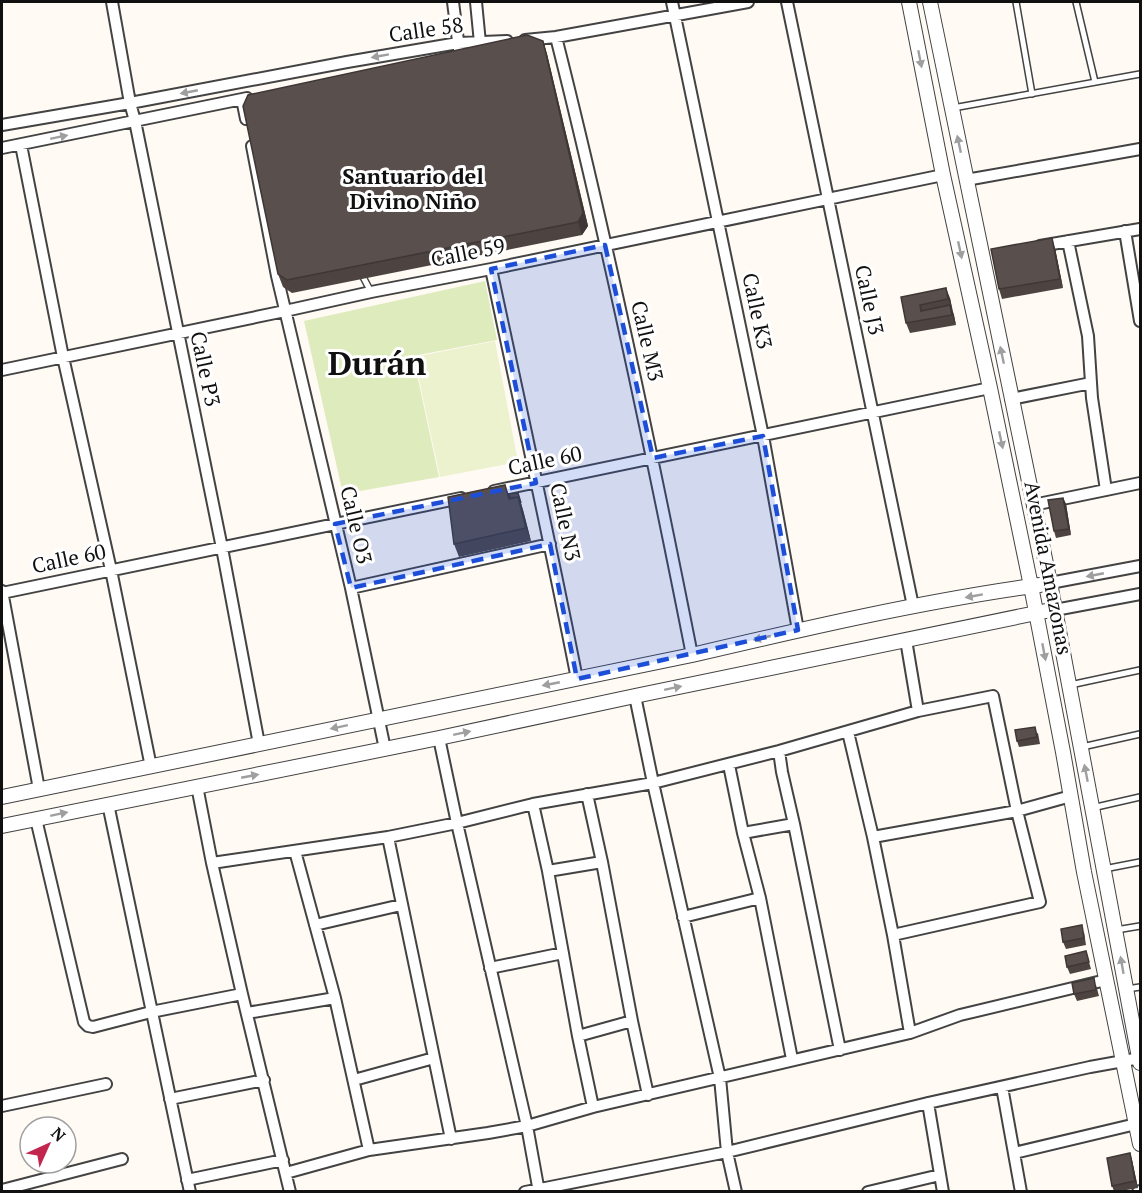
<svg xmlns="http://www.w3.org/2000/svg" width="1142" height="1193" viewBox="0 0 1142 1193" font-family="'PT Serif',serif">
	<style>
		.green { fill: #deebbc }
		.pitch { fill: #edf2ce }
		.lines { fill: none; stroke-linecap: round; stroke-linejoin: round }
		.service-casing { stroke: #434343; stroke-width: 8 }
		.minor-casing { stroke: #434343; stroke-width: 14 }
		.tertiary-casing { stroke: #434343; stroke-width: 16 }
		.service { stroke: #fff; stroke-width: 5 }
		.minor { stroke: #fff; stroke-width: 10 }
		.tertiary { stroke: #fff; stroke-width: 14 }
		.wall { fill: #4d4441 }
		.shaded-wall { fill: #3e3735 }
		.building { fill: #594f4c; stroke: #3e3735; stroke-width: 1.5 }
		.oneway { fill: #9f9f9f }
		.marked { fill: #1d4ed8; fill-opacity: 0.2; stroke: #1d4ed8; stroke-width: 4.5; stroke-dasharray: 12 8; stroke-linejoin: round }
		.labels { text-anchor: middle; stroke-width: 6; stroke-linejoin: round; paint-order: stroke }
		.street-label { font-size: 21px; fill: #101010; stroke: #fff }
		.neighbourhood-label { font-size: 22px; font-weight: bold; fill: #101010; stroke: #fff }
		.town-label { font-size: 33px; font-weight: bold; fill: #101010; stroke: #fff }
	</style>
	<rect width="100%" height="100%" fill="#fffaf4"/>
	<path class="green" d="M 485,281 L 497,340 L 413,356 L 439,477 L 343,494 L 304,321 Z"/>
	<path class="pitch" d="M 495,341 L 518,462 L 440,477 L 414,357 Z"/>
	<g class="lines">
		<g class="service-casing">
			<path id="service" d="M 1016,2 L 1032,94
				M 1076,2 L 1095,82
				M 953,108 L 1140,74
				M 362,275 L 371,292
				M 1070,685 L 1140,670
				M 1082,747 L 1140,734
				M 1092,808 L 1140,797
				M 1104,869 L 1140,862
				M 1116,930 L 1140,926
				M 1127,989 L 1140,987"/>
		</g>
		<g class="minor-casing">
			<path id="minor" d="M 112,2 L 130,103 L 135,121 L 222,548 L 259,744
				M 453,2 L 459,49
				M 476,2 L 480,43
				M 672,2 L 763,436 L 798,630
				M 787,2 L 913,606
				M 556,37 C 608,242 651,448 692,655
				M 525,40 L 556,37 L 748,2
				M 242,99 L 246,119
				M 2,125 L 130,103 L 347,62 L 458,43 L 507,41
				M 21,145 L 63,357 L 111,570 L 151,767
				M 252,146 L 277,276 L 351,588 L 385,749
				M 2,148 L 247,98
				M 966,180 L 1140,149
				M 1125,231 L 1140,321
				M 1068,241 L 1088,336 L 1091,383
				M 1040,246 L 1140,229
				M 491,269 C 520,405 550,542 577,679
				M 2,370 L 285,311 L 371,292 L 491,269 L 943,175
				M 1011,399 L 1091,383 L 1092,398 L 1106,490
				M 494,491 L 990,388
				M 1033,505 L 1140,483
				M 1050,583 L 1140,566
				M 351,588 L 550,544
				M 2,591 L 39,789
				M 2,593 L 461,498
				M 1055,610 L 1140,594
				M 906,640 L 918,711
				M 635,696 L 653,783 L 720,1078 L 727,1152 L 736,1192
				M 439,738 L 457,823 L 527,1126 L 539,1192
				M 779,751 L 782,772 L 794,824 L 840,1050
				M 729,765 L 743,833 L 794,824
				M 197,786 L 212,863 L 242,994 L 290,1192
				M 108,804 L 190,1192
				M 533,804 L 548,871
				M 36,819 L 84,1022 L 88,1026 L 93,1027 L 151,1012 L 242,994
				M 388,837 L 451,1139
				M 873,837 L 1017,811 L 1071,796
				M 295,851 L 335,998 L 369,1150
				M 212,863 L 388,837 L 457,823 L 533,804 L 653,783 L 779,751 L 918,711 L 993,696 L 1017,811 L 1040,902 L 893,935 L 873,837 L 848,732
				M 760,898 L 792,1059
				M 683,917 L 760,898 L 743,833
				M 315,925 L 401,905
				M 893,935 L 910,1033
				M 490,968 L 563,953
				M 247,1013 L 335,998
				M 632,1021 L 648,1095
				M 578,1036 L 632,1021 L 602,862 L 587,794
				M 354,1080 L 434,1058
				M 1002,1087 L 1021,1192
				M 170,1099 L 264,1080
				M 928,1103 L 943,1192
				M 2,1106 L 106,1084
				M 593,1107 L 578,1036 L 548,871 L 602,862
				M 1014,1153 L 1136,1124
				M 286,1173 L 369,1150 L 488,1133 L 527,1126 L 593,1107 L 910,1033 L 960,1015 L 1106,980
				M 187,1180 L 283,1160
				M 2,1190 L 122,1159
				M 525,1192 L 727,1152 L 928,1103 L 1090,1067 L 1140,1058
				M 868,1192 L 940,1175
				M 1138,1192 L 1140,1191"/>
		</g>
		<g class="tertiary-casing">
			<path id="tertiary" d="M 909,2 L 943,175 L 990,388 L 1031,586 L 1063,752 L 1084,872 L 1140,1144
				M 930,2 L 1050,583 L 1140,1063
				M 2,797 L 692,655 C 807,628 923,601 1040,585
				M 2,826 L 439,738 L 635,696 L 1046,611"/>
		</g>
		<use href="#service" class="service"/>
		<use href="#minor" class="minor"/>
		<use href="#tertiary" class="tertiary"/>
	</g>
	<path class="wall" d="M 543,41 L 547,54 L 588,226 L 582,235 L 292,293 L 283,287 L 278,274 Z
		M 1055,248 L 1063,288 L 1002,299 L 999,289 Z
		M 901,297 L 950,298 L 956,325 L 910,333 L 906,323 Z
		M 505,485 L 509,496 L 518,493 L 523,510 L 531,541 L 459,557 L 454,544 Z
		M 1063,498 L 1066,504 L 1071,535 L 1056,538 L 1054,531 Z
		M 1038,733 L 1040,744 L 1019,747 L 1017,741 Z
		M 1084,932 L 1086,945 L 1066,949 L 1063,942 Z
		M 1086,951 L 1091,969 L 1070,974 L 1067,967 Z
		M 1096,985 L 1099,996 L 1077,1001 L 1074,994 Z
		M 1130,1153 L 1132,1160 L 1138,1188 L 1121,1191 L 1114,1191 L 1112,1186 Z"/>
	<path class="shaded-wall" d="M 543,41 L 547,54 L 588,226 L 582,235 L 578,222 Z
		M 1052,238 L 1055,248 L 1063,288 L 1060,279 Z
		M 946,288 L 950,298 L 952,309 L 948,299 Z
		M 950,305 L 954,315 L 956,325 L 952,315 Z
		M 518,493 L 523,510 L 531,541 L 526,528 Z
		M 1063,498 L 1066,504 L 1071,535 L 1069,529 Z
		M 1130,1153 L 1132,1160 L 1138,1188 L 1135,1181 Z"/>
	<path class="building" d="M 527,35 L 543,41 L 583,213 L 578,222 L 287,280 L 278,274 L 243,106 L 248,95 Z
		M 1052,238 L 1060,279 L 999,289 L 991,249 Z
		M 946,288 L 948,299 L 920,305 L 921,311 L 950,305 L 952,315 L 906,323 L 901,297 Z
		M 505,485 L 509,499 L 518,497 L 526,528 L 454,544 L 448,497 Z
		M 518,493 L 521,503 L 518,497 L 510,498 L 509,494 Z
		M 1063,498 L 1069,529 L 1054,531 L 1048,500 Z
		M 1035,727 L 1037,737 L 1017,741 L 1015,730 Z
		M 1082,925 L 1084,938 L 1063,942 L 1061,929 Z
		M 1086,951 L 1089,962 L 1067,967 L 1065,956 Z
		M 1094,978 L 1096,990 L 1074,994 L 1072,983 Z
		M 1130,1153 L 1135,1181 L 1112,1186 L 1107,1158 Z"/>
	<defs><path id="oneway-solid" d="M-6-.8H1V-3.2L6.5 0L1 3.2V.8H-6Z" transform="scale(1.5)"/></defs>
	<g class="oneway">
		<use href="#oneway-solid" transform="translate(380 56) rotate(170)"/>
		<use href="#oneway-solid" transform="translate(920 59) rotate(79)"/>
		<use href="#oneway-solid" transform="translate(189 92) rotate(169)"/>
		<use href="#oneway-solid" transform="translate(59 137) rotate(-12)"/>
		<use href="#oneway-solid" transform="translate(959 144) rotate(-102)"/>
		<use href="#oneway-solid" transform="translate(960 250) rotate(78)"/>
		<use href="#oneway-solid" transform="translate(1002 355) rotate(-102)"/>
		<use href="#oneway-solid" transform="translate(1001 440) rotate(78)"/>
		<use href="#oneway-solid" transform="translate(1095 575) rotate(169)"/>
		<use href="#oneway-solid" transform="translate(974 596) rotate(170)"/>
		<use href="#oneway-solid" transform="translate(762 638) rotate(167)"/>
		<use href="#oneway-solid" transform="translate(1044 652) rotate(79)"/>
		<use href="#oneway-solid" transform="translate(551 684) rotate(169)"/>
		<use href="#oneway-solid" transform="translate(673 688) rotate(-12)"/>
		<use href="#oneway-solid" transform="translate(339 727) rotate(168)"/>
		<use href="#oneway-solid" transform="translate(462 733) rotate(-12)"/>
		<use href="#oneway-solid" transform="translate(1086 773) rotate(-101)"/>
		<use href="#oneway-solid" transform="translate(250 776) rotate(-11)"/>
		<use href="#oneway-solid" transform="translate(59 814) rotate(-12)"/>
		<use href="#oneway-solid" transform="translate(1122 965) rotate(-100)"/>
	</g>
	<path class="marked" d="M 605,245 L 653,458 L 763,436 L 798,630 L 577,679 L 550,544 L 351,588 L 335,524 L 536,483 L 491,269 Z"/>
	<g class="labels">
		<g class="street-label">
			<text transform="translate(426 30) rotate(-8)" y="7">Calle 58</text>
			<text transform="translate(468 253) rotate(-11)" y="7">Calle 59</text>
			<text transform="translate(869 300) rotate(78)" y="7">Calle J3</text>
			<text transform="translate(757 311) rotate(78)" y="7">Calle K3</text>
			<text transform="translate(647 341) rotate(77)" y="7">Calle M3</text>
			<text transform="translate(205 369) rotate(78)" y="7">Calle P3</text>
			<text transform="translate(545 461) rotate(-12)" y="7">Calle 60</text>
			<text transform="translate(565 522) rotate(78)" y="7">Calle N3</text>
			<text transform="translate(356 525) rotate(77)" y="7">Calle O3</text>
			<text transform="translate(69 559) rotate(-12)" y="7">Calle 60</text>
			<text transform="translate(1048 568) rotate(79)" y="7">Avenida Amazonas</text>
		</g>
		<g class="neighbourhood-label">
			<text x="413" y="184">Santuario del<tspan x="413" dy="25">Divino Niño</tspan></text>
		</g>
		<g class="town-label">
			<text x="377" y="375">Durán</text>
		</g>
	</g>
	<rect width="1142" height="1193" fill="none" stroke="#101010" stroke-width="6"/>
	<g transform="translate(48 1145) rotate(45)"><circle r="28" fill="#ffffff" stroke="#9f9f9f" stroke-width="1.5"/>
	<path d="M0-4.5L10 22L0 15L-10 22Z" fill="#c2264e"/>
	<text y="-9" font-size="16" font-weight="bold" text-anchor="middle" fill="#101010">N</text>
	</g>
</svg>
